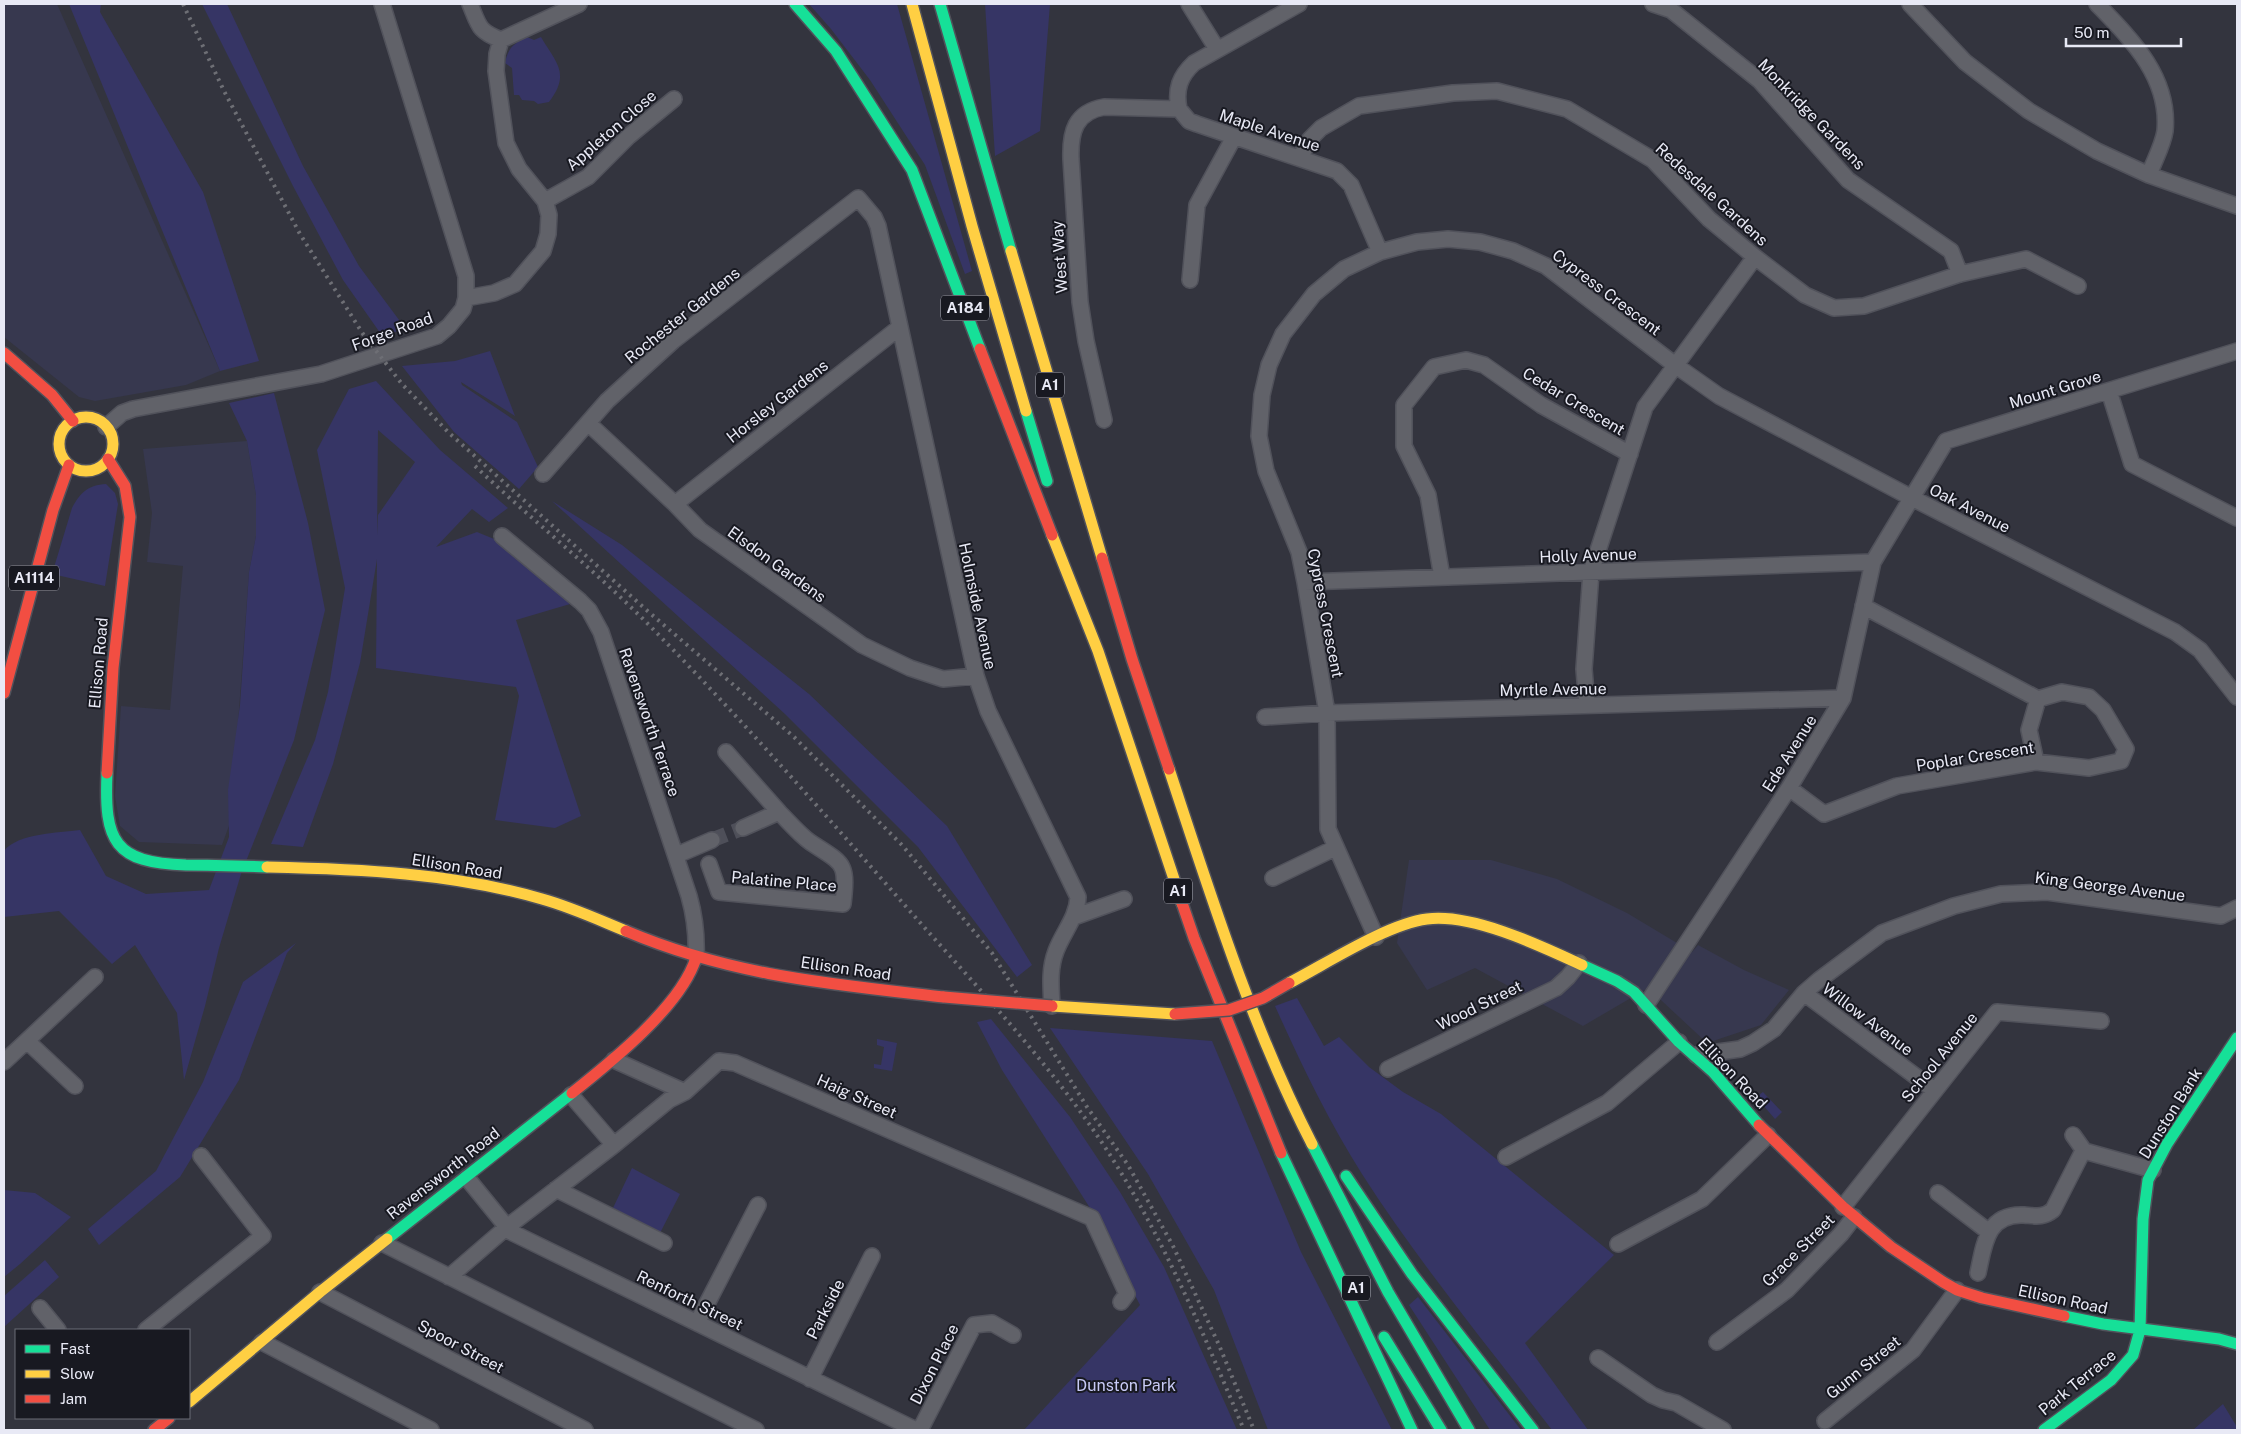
<svg xmlns="http://www.w3.org/2000/svg" width="2241" height="1434" viewBox="0 0 2241 1434" font-family="'Public Sans',sans-serif">
	<style>
		.built { fill: #37384f }
		.green { fill: #363565; fill-rule: evenodd }
		.lines { fill: none; stroke-linecap: round; stroke-linejoin: round }
		.street-tunnel { stroke: #4e4f59; stroke-width: 15; stroke-dasharray: 15 8; stroke-linecap: butt }
		.street-casing { stroke: #51525b; stroke-width: 18 }
		.fast-casing { stroke: #51525b; stroke-width: 14 }
		.slow-casing { stroke: #51525b; stroke-width: 14 }
		.jam-casing { stroke: #51525b; stroke-width: 14 }
		.street { stroke: #616269; stroke-width: 15 }
		.fast { stroke: #16e098; stroke-width: 11 }
		.slow { stroke: #ffcf43; stroke-width: 11 }
		.jam { stroke: #f24e42; stroke-width: 11 }
		.rail { stroke: #6e6f75; stroke-width: 4; stroke-dasharray: 2.5 5; stroke-linecap: butt }
		.jam-bridge-casing { stroke: #51525b; stroke-width: 14; stroke-linecap: butt }
		.jam-bridge { stroke: #f24e42; stroke-width: 11 }
		.labels { text-anchor: middle; stroke-width: 4; stroke-linejoin: round; paint-order: stroke }
		.shield { fill: #181921; stroke: #aaabb5; stroke-width: 1 }
		.shield-label { font-size: 15px; font-weight: bold; fill: #e8e9f5 }
		.street-label { font-size: 16px; fill: #e8e9f5; stroke: #181921 }
		.park-label { font-size: 16px; fill: #c8caf5; stroke: #181921 }
	</style>
	<rect width="100%" height="100%" fill="#33343e"/>
	<path class="built" d="M 4,4 L 57,4 L 220,371 L 186,385 L 95,401 L 79,397 L 4,337 Z
		M 247,441 L 256,495 L 256,536 L 249,572 L 231,820 L 222,845 L 139,842 L 120,826 L 115,796 L 121,706 L 170,710 L 183,566 L 147,562 L 152,513 L 143,449 Z
		M 1409,860 L 1491,860 L 1557,879 L 1627,913 L 1692,952 L 1698,945 L 1744,970 L 1789,990 L 1761,1025 L 1707,1043 L 1648,988 L 1583,1026 L 1475,968 L 1427,990 L 1397,943 Z"/>
	<path class="green" d="M 69,4 L 101,4 L 100,12 L 203,192 L 259,361 L 220,371 Z
		M 202,4 L 227,4 L 303,166 L 359,266 L 405,328 L 383,337 L 343,280 L 293,186 Z
		M 809,4 L 897,4 L 972,271 L 965,274 L 925,165 L 870,80 L 831,29 Z
		M 985,4 L 1050,4 L 1040,131 L 995,156 Z
		M 527,37 L 534,40 L 541,37 C 556,63 571,73 549,102 L 538,104 L 534,101 L 522,100 L 519,95 L 514,95 L 512,68 L 505,63 C 508,48 513,44 527,37 Z
		M 490,351 L 515,416 L 461,382 L 462,385 L 517,422 L 538,467 L 519,489 L 454,432 L 402,366 L 455,361 Z
		M 376,381 L 440,450 L 508,508 L 489,522 L 472,509 L 436,547 L 477,532 L 499,541 L 570,604 L 516,620 L 581,816 L 555,828 L 495,820 L 519,696 L 516,687 L 376,668 L 377,559 L 360,663 L 333,764 L 303,847 L 271,844 L 315,740 L 328,692 L 345,588 L 317,450 L 349,389 ZM 378,430 L 415,462 L 378,515 L 377,535 Z
		M 274,393 L 308,523 L 325,610 L 294,740 L 241,874 L 219,948 L 205,1006 L 184,1080 L 177,1013 L 135,945 L 112,964 L 59,911 L 4,917 L 4,851 C 18,833 58,833 80,830 L 106,876 L 146,894 L 209,890 L 229,837 L 228,790 L 240,705 L 249,572 L 256,536 L 256,495 L 247,441 L 229,403 Z
		M 106,484 L 115,493 L 118,504 L 105,586 L 52,574 L 72,508 C 80,493 88,485 106,484 Z
		M 552,501 L 622,545 L 809,694 L 947,826 L 1032,965 L 1017,977 L 918,847 L 785,714 Z
		M 296,943 L 287,953 L 239,1080 L 180,1177 L 99,1245 L 88,1229 L 156,1171 L 203,1082 L 243,982 Z
		M 1297,998 L 1324,1046 L 1339,1037 L 1369,1067 L 1403,1092 L 1441,1114 L 1614,1255 L 1525,1343 L 1588,1430 L 1552,1430 C 1488,1346 1419,1263 1362,1174 C 1328,1120 1301,1064 1275,1006 Z
		M 991,1019 L 1070,1117 L 1120,1192 L 1164,1267 L 1237,1430 L 1024,1430 L 1140,1305 L 1090,1208 L 1002,1070 L 977,1022 Z
		M 1050,1028 L 1212,1041 L 1301,1252 L 1392,1430 L 1268,1430 L 1214,1290 L 1148,1174 Z
		M 877,1039 L 897,1043 L 892,1071 L 874,1068 L 874,1064 L 881,1065 L 884,1047 L 877,1045 Z
		M 1763,1092 L 1782,1112 L 1775,1119 L 1756,1097 Z
		M 632,1168 L 680,1194 L 660,1233 L 613,1208 Z
		M 4,1190 L 35,1193 L 71,1217 L 20,1264 L 4,1277 Z
		M 45,1260 L 59,1277 L 4,1327 L 4,1296 Z
		M 1418,1297 L 1521,1430 L 1490,1430 L 1409,1305 Z
		M 2223,1404 L 2237,1427 L 2237,1430 L 2193,1430 Z"/>
	<g class="lines">
		<path class="street-tunnel" d="M 712,840 L 743,828"/>
		<g class="street-casing">
			<path id="street" d="M 1189,4 L 1217,49
				M 1653,4 L 1671,10 L 1760,81 L 1848,180 L 1951,251 L 1960,274
				M 1910,4 L 1965,62 L 2029,111 L 2097,151 L 2149,175 L 2237,206
				M 2097,4 C 2131,39 2170,77 2165,131 C 2163,145 2154,161 2149,175
				M 501,40 L 579,4
				M 1179,109 C 1175,89 1180,76 1194,63 L 1299,4
				M 1300,158 L 1310,139 L 1321,128 L 1359,106 L 1453,93 L 1497,91 L 1567,109 L 1653,160 L 1709,219 L 1755,257 L 1805,295 L 1834,308 L 1864,306 L 1960,274 L 2026,259 L 2078,286
				M 545,201 L 588,177 L 629,136 L 674,99
				M 1190,280 L 1197,205 L 1234,137
				M 466,298 L 494,293 L 515,284 L 543,251 L 548,234 L 549,215 L 545,201 L 519,169 L 506,143 L 496,71 L 497,54 L 501,40 C 478,31 479,26 470,4
				M 2109,391 L 2132,464 L 2237,518
				M 1104,420 L 1086,341 L 1080,302 L 1071,159 C 1070,132 1075,112 1104,107 L 1179,109 L 1189,121 L 1197,124 L 1337,171 L 1351,185 L 1380,252
				M 588,423 L 675,504 L 700,530 L 862,645 L 910,668 L 943,679 L 976,676
				M 106,427 L 122,413 L 133,409 L 321,374 L 437,336 L 449,326 L 463,309 L 466,298 L 466,276 L 382,4
				M 543,474 L 607,401 L 673,341 L 858,198 L 874,217 L 878,226 L 976,676 L 988,711 L 1078,897 C 1077,918 1063,932 1056,951 C 1049,969 1051,987 1052,1006
				M 675,504 L 900,327
				M 502,536 L 580,601 L 589,610 L 601,632 L 689,896 C 695,917 697,935 696,958
				M 1442,577 L 1428,495 L 1404,446 L 1404,405 L 1434,367 L 1466,360 L 1484,365 L 1541,405 L 1630,454
				M 1305,582 L 1873,562
				M 1587,705 L 1584,669 L 1591,572 L 1645,407 L 1755,257
				M 1265,717 L 1327,713 L 1843,698
				M 726,752 L 779,812
				M 2036,762 L 2029,730 L 2038,699
				M 1789,788 L 1824,814 L 1897,786 L 2036,762 L 2089,768 L 2121,761 L 2126,749 L 2103,710 L 2089,697 L 2062,692 L 2038,699 L 1863,606
				M 677,855 L 712,840
				M 709,864 L 719,892 L 843,904 C 848,861 843,864 810,842 C 799,834 789,822 779,812 L 743,828
				M 1273,878 L 1335,848
				M 1074,917 L 1124,899
				M 1376,937 L 1328,829 L 1327,713 L 1305,582 L 1299,552 L 1266,471 L 1259,436 L 1262,395 L 1269,365 L 1283,334 L 1314,294 L 1344,269 L 1380,252 L 1417,242 L 1448,239 L 1480,242 L 1513,251 L 1546,266 L 1675,365 L 1719,396 L 1912,498 L 2175,632 L 2200,650 L 2237,697
				M 1804,993 L 1934,1090
				M 1646,1005 L 1789,788 L 1843,698 L 1873,562 L 1946,441 L 2237,351
				M 27,1041 L 75,1086
				M 1696,1055 L 1740,1049 L 1753,1043 L 1774,1029 L 1804,993 L 1819,980 L 1882,933 L 1954,906 L 2001,894 L 2047,892 L 2221,916 L 2237,908
				M 614,1060 L 685,1092 L 719,1061 L 735,1063 L 1092,1218 L 1127,1294 L 1121,1302
				M 4,1062 L 95,977
				M 1388,1069 L 1556,988 L 1568,977 L 1579,963
				M 571,1095 L 614,1145
				M 2073,1135 L 2085,1152
				M 1506,1157 L 1607,1103 L 1679,1042
				M 467,1178 L 511,1232 L 916,1430
				M 556,1189 L 664,1243
				M 1938,1193 L 1989,1232
				M 1843,1207 L 1997,1012 L 2101,1021
				M 382,1243 L 756,1430
				M 1618,1244 L 1702,1199 L 1768,1135
				M 1978,1273 C 1984,1246 1986,1213 2024,1215 C 2036,1216 2043,1218 2053,1210 L 2082,1153 L 2088,1152 L 2153,1170
				M 449,1277 L 507,1227 L 614,1145 L 669,1100 L 685,1092
				M 320,1292 L 585,1430
				M 40,1308 L 58,1330
				M 697,1323 L 758,1205
				M 146,1330 L 263,1236 L 201,1156
				M 262,1342 L 431,1430
				M 1717,1342 L 1787,1290 L 1841,1234 L 1854,1217
				M 1598,1358 L 1652,1395 L 1663,1400 L 1676,1403 L 1723,1430
				M 810,1379 L 872,1256
				M 1825,1421 L 1913,1350 L 1957,1290
				M 920,1430 L 974,1325 L 992,1323 L 1013,1335"/>
		</g>
		<g class="fast-casing">
			<path id="fast" d="M 795,4 L 836,51 L 912,170 L 980,349
				M 940,4 L 1011,251
				M 1026,411 L 1047,481
				M 107,773 C 104,841 114,863 186,865 C 213,865 240,866 267,867
				M 1582,965 L 1617,981 L 1634,992 L 1679,1042 L 1713,1072 L 1759,1125
				M 1312,1144 L 1388,1292 L 1469,1430
				M 1281,1153 L 1412,1430
				M 1346,1176 L 1412,1274 L 1533,1430
				M 387,1239 L 572,1093
				M 2064,1316 L 2103,1324 L 2219,1339 L 2237,1344
				M 1384,1337 L 1441,1430
				M 2044,1430 L 2111,1380 L 2133,1355 L 2140,1330 L 2143,1219 L 2148,1180 L 2167,1144 L 2237,1038"/>
		</g>
		<g class="slow-casing">
			<path id="slow" d="M 912,4 L 972,226 L 1026,411
				M 1011,251 L 1102,558
				M59 444a27 27 0 1 1 54 0a27 27 0 1 1-54 0Z
				M 1052,535 L 1098,651 L 1182,903
				M 1169,769 C 1211,896 1251,1025 1312,1144
				M 267,867 C 359,869 453,873 542,899 C 571,907 599,920 626,931
				M 1289,983 C 1326,964 1387,924 1427,919 C 1472,913 1541,946 1582,965
				M 1052,1006 L 1175,1014
				M 189,1402 L 320,1292 L 387,1239"/>
		</g>
		<g class="jam-casing">
			<path id="jam" d="M 980,349 L 1052,535
				M 4,353 L 52,395 L 73,421
				M 1102,558 L 1132,659 L 1169,769
				M 4,693 L 53,510 L 69,465
				M 107,773 L 113,668 L 130,517 L 125,486 L 108,459
				M 1182,903 L 1194,938 L 1281,1153
				M 626,931 C 732,976 831,984 944,997
				M 572,1093 C 611,1062 681,1006 696,958
				M 1759,1125 L 1843,1207 L 1891,1247 L 1943,1282 L 1957,1290 L 1982,1298 L 2064,1316
				M 154,1430 L 169,1418"/>
		</g>
		<use href="#street" class="street"/>
		<use href="#fast" class="fast"/>
		<use href="#slow" class="slow"/>
		<use href="#jam" class="jam"/>
		<path class="rail" d="M 183,4 L 224,91 L 300,234 L 363,334 L 402,384 L 449,433 L 651,614 L 793,736 L 902,845 L 992,953 L 1087,1107 L 1128,1165 L 1173,1246 L 1219,1345 L 1254,1430
			M 475,466 C 531,519 592,568 646,622 C 740,717 828,818 916,918 C 987,998 1065,1080 1120,1171 C 1170,1253 1207,1342 1244,1430"/>
		<g class="jam-bridge-casing">
			<path id="jam-bridge" d="M 944,997 L 1052,1006
				M 1175,1014 L 1229,1010 L 1263,998 L 1289,983"/>
		</g>
		<use href="#jam-bridge" class="jam-bridge"/>
	</g>
	<g class="labels">
		<g class="shield">
			<rect x="941" y="295.5" width="48" height="25" rx="4"/>
			<rect x="1036" y="372.5" width="28" height="25" rx="4"/>
			<rect x="9" y="565.5" width="50" height="25" rx="4"/>
			<rect x="1164" y="878.5" width="28" height="25" rx="4"/>
			<rect x="1342" y="1275.5" width="28" height="25" rx="4"/>
		</g>
		<g class="shield-label">
			<text x="965" y="313">A184</text>
			<text x="1050" y="390">A1</text>
			<text x="34" y="583">A1114</text>
			<text x="1178" y="896">A1</text>
			<text x="1356" y="1293">A1</text>
		</g>
		<g class="street-label">
			<text transform="translate(1812 114) rotate(46)" y="6">Monkridge Gardens</text>
			<text transform="translate(611 130) rotate(-41)" y="6">Appleton Close</text>
			<text transform="translate(1270 130) rotate(18)" y="6">Maple Avenue</text>
			<text transform="translate(1712 194) rotate(42)" y="6">Redesdale Gardens</text>
			<text transform="translate(1059 257) rotate(-94)" y="6">West Way</text>
			<text transform="translate(1607 292) rotate(37)" y="6">Cypress Crescent</text>
			<text transform="translate(682 315) rotate(-39)" y="6">Rochester Gardens</text>
			<text transform="translate(392 331) rotate(-20)" y="6">Forge Road</text>
			<text transform="translate(2055 389) rotate(-17)" y="6">Mount Grove</text>
			<text transform="translate(777 401) rotate(-38)" y="6">Horsley Gardens</text>
			<text transform="translate(1574 401) rotate(31)" y="6">Cedar Crescent</text>
			<text transform="translate(1970 508) rotate(27)" y="6">Oak Avenue</text>
			<text transform="translate(1588 555) rotate(-2)" y="6">Holly Avenue</text>
			<text transform="translate(777 564) rotate(36)" y="6">Elsdon Gardens</text>
			<text transform="translate(978 606) rotate(78)" y="6">Holmside Avenue</text>
			<text transform="translate(1326 613) rotate(79)" y="6">Cypress Crescent</text>
			<text transform="translate(98 663) rotate(-85)" y="6">Ellison Road</text>
			<text transform="translate(1553 689) rotate(-1)" y="6">Myrtle Avenue</text>
			<text transform="translate(650 722) rotate(71)" y="6">Ravensworth Terrace</text>
			<text transform="translate(1789 753) rotate(-58)" y="6">Ede Avenue</text>
			<text transform="translate(1975 756) rotate(-9)" y="6">Poplar Crescent</text>
			<text transform="translate(457 866) rotate(9)" y="6">Ellison Road</text>
			<text transform="translate(784 881) rotate(5)" y="6">Palatine Place</text>
			<text transform="translate(2110 886) rotate(7)" y="6">King George Avenue</text>
			<text transform="translate(846 968) rotate(8)" y="6">Ellison Road</text>
			<text transform="translate(1479 1005) rotate(-26)" y="6">Wood Street</text>
			<text transform="translate(1868 1019) rotate(37)" y="6">Willow Avenue</text>
			<text transform="translate(1939 1057) rotate(-51)" y="6">School Avenue</text>
			<text transform="translate(1733 1073) rotate(46)" y="6">Ellison Road</text>
			<text transform="translate(857 1096) rotate(24)" y="6">Haig Street</text>
			<text transform="translate(2170 1113) rotate(-58)" y="6">Dunston Bank</text>
			<text transform="translate(443 1173) rotate(-38)" y="6">Ravensworth Road</text>
			<text transform="translate(1798 1250) rotate(-45)" y="6">Grace Street</text>
			<text transform="translate(2063 1299) rotate(12)" y="6">Ellison Road</text>
			<text transform="translate(690 1300) rotate(26)" y="6">Renforth Street</text>
			<text transform="translate(825 1309) rotate(-63)" y="6">Parkside</text>
			<text transform="translate(461 1346) rotate(28)" y="6">Spoor Street</text>
			<text transform="translate(934 1364) rotate(-63)" y="6">Dixon Place</text>
			<text transform="translate(1863 1367) rotate(-39)" y="6">Gunn Street</text>
			<text transform="translate(2077 1382) rotate(-39)" y="6">Park Terrace</text>
		</g>
		<g class="park-label">
			<text x="1126" y="1391">Dunston Park</text>
		</g>
	</g>
	<rect width="2241" height="1434" fill="none" stroke="#e8e9f5" stroke-width="10"/>
	<rect x="15" y="1329" width="175" height="90" fill="#181921" stroke="#6b6c76"/>
	<rect x="25" y="1345" width="25" height="8" fill="#16e098" stroke="#6b6c76"/>
	<text x="60" y="1354" font-size="15" fill="#e8e9f5">Fast</text>
	<rect x="25" y="1370" width="25" height="8" fill="#ffcf43" stroke="#6b6c76"/>
	<text x="60" y="1379" font-size="15" fill="#e8e9f5">Slow</text>
	<rect x="25" y="1395" width="25" height="8" fill="#f24e42" stroke="#6b6c76"/>
	<text x="60" y="1404" font-size="15" fill="#e8e9f5">Jam</text>
	<path d="M2066 38v8h115v-8" fill="none" stroke="#e8e9f5" stroke-width="2.5"/>
	<text x="2074" y="38" font-size="15" fill="#e8e9f5" stroke="#181921" stroke-width="4" paint-order="stroke">50 m</text>
</svg>
